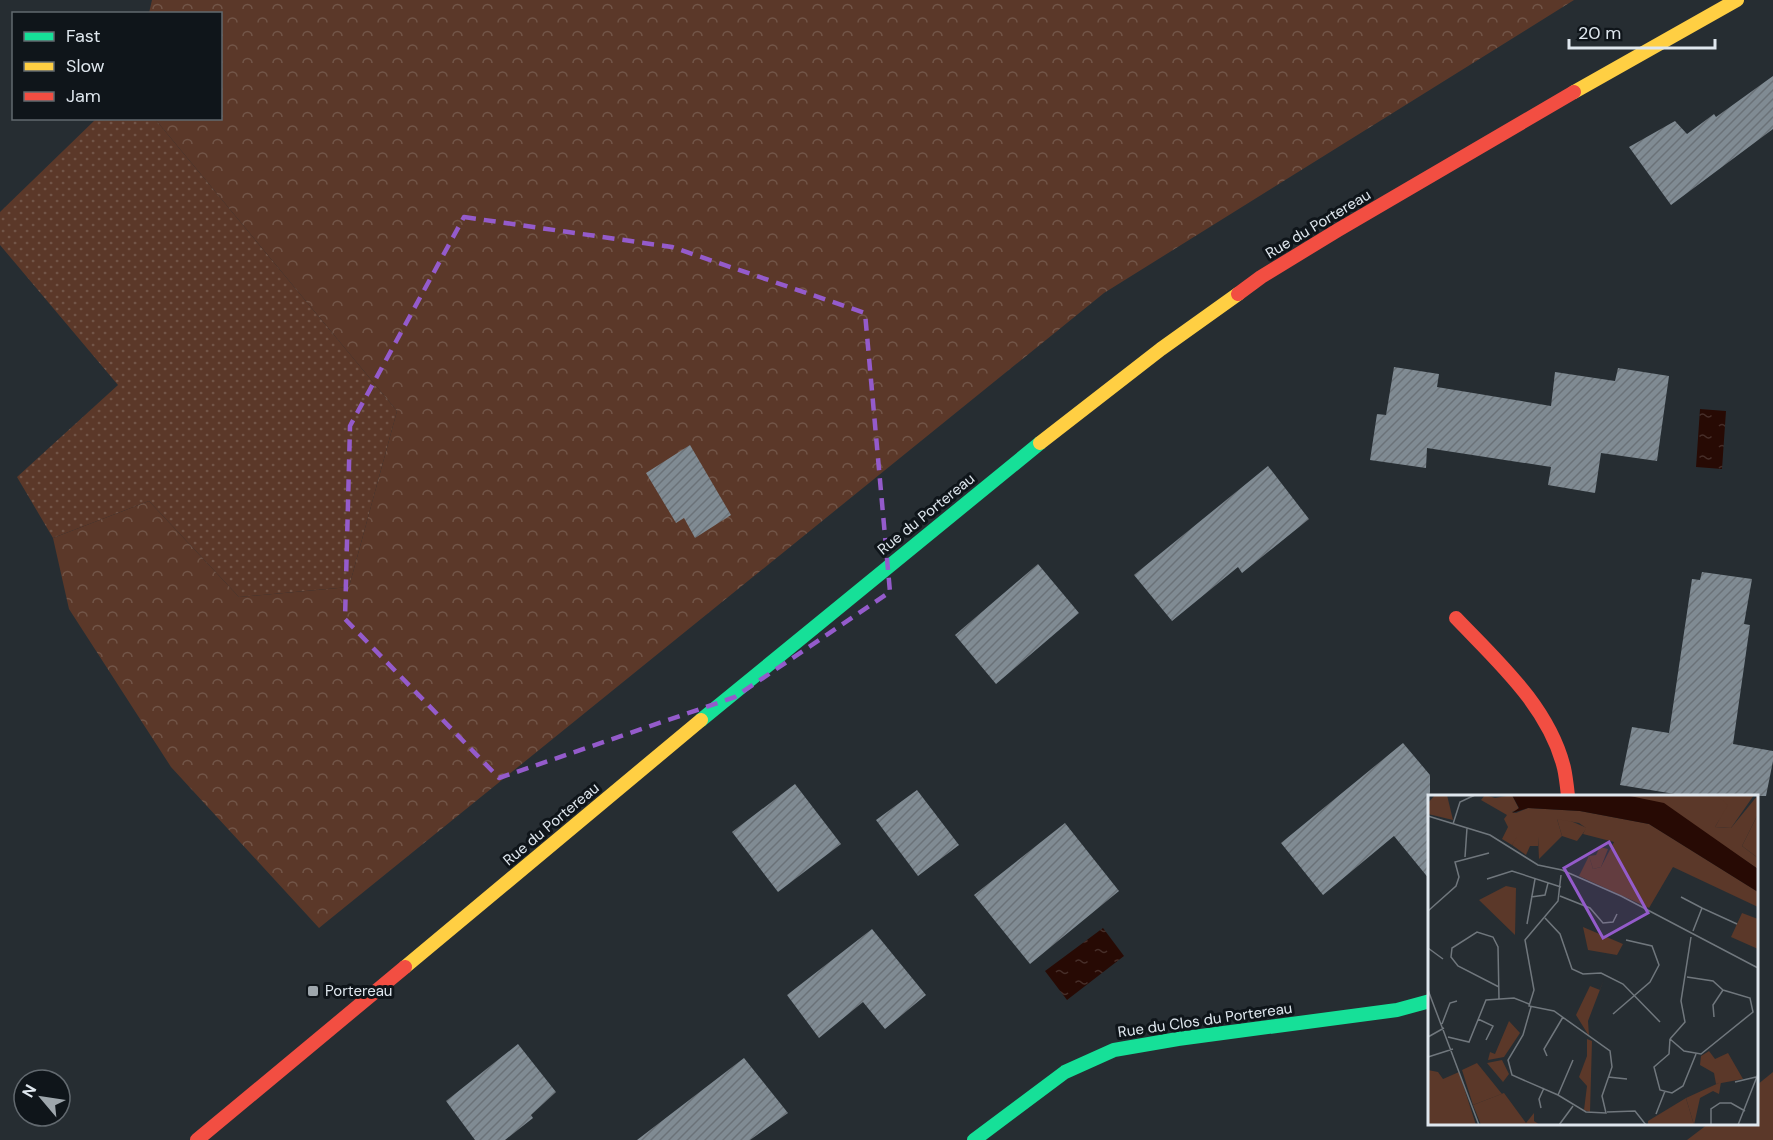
<svg xmlns="http://www.w3.org/2000/svg" width="1773" height="1140" viewBox="0 0 1773 1140" font-family="'DM Sans',sans-serif">
	<style>
		.grass { fill: url(#grass-dots) }
		.forest { fill: url(#forest-crowns) }
		.park { fill: #5b3829 }
		.water { fill: url(#water-ripples) }
		.building { fill: url(#building-hatch) }
		.lines { fill: none; stroke-linecap: round; stroke-linejoin: round }
		.fast { stroke: #16e098; stroke-width: 14 }
		.slow { stroke: #ffcf43; stroke-width: 14 }
		.jam { stroke: #f24e42; stroke-width: 14 }
		.marked { fill: none; stroke: #945bcb; stroke-width: 4.5; stroke-dasharray: 12 8; stroke-linejoin: round }
		.poi-dot { fill: #9ea6ac; stroke: #0f151a; stroke-width: 2 }
		.labels { text-anchor: middle; stroke-width: 6; stroke-linejoin: round; paint-order: stroke }
		.street-label { font-size: 15px; fill: #dfe7ee; stroke: #0f151a }
		.poi-label { font-size: 15px; fill: #dfe7ee; stroke: #0f151a; text-anchor: start }
		.inset-road { fill: none; stroke: #70777d; stroke-width: 1.5 }
		.view { fill: #945bcb; fill-opacity: 0.15; stroke: #945bcb; stroke-width: 3 }
		.inset-edge { fill: none; stroke: #dfe7ee; stroke-width: 3 }
	</style>
	<defs>
		<pattern id="grass-dots" width="8" height="8" patternUnits="userSpaceOnUse" patternTransform="scale(1.5)"><rect width="8" height="8" fill="#5b3829"/><path d="M2 2h.1M6 6h.1" fill="none" stroke="#725548" stroke-width="1.8" stroke-linecap="round"/></pattern>
		<pattern id="forest-crowns" width="20" height="18" patternUnits="userSpaceOnUse" patternTransform="scale(1.5)"><rect width="20" height="18" fill="#5b3829"/><path d="M2 6a3 3 0 1 1 6 0M12 15a3 3 0 1 1 6 0" fill="none" stroke="#725548"/></pattern>
		<pattern id="water-ripples" width="26" height="14" patternUnits="userSpaceOnUse" patternTransform="scale(1.5)"><rect width="26" height="14" fill="#270a04"/><path d="M2 4q2-2 4 0t4 0M15 11q2-2 4 0t4 0" fill="none" stroke="#462e29"/></pattern>
		<pattern id="building-hatch" width="6" height="6" patternUnits="userSpaceOnUse" patternTransform="scale(1.5)"><rect width="6" height="6" fill="#808b93"/><path d="M-1 1l2-2M0 6l6-6M5 7l2-2" fill="none" stroke="#6b7278"/></pattern>
	</defs>
	<rect width="100%" height="100%" fill="#262d32"/>
	<path class="grass" d="M 96,119 L 155,119 L 397,411 L 349,587 L 239,597 L 149,501 L 53,538 L 17,477 L 118,385 L 0,245 L 0,212 Z"/>
	<path class="forest" d="M 152,0 L 1574,0 L 1104,293 L 319,928 L 171,767 L 69,609 L 53,538 L 149,501 L 239,597 L 349,587 L 397,411 L 155,119 L 220,118 L 220,14 L 149,13 Z"/>
	<path class="park" d="M 1773,1072 L 1773,1140 L 1687,1140 L 1708,1124 L 1756,1124 L 1757,1085 Z"/>
	<path class="water" d="M 1700,409 L 1726,411 L 1722,469 L 1696,467 Z
		M 1103,928 L 1124,956 L 1067,1000 L 1045,971 Z"/>
	<path class="building" d="M 1773,76 L 1773,129 L 1671,205 L 1629,147 L 1675,121 L 1687,134 L 1714,114 L 1716,117 Z
		M 1394,367 L 1439,374 L 1437,387 L 1551,406 L 1555,372 L 1615,381 L 1618,368 L 1669,376 L 1657,461 L 1601,453 L 1595,493 L 1548,485 L 1551,467 L 1427,448 L 1426,468 L 1370,460 L 1377,414 L 1386,415 Z
		M 690,445 L 731,515 L 695,538 L 684,518 L 676,523 L 646,473 Z
		M 1268,466 L 1309,519 L 1242,573 L 1238,567 L 1172,621 L 1134,575 Z
		M 1038,564 L 1079,613 L 996,684 L 955,635 Z
		M 1702,572 L 1752,579 L 1744,624 L 1750,625 L 1733,744 L 1773,751 L 1773,761 L 1766,796 L 1687,796 L 1620,785 L 1632,727 L 1669,733 L 1692,579 L 1700,580 Z
		M 1403,743 L 1430,775 L 1430,880 L 1394,836 L 1323,895 L 1281,843 Z
		M 795,784 L 841,844 L 778,892 L 732,832 Z
		M 917,790 L 959,845 L 918,876 L 876,820 Z
		M 1065,823 L 1119,891 L 1030,964 L 974,895 Z
		M 872,929 L 926,995 L 885,1029 L 863,1002 L 819,1038 L 787,995 Z
		M 518,1044 L 556,1092 L 531,1115 L 533,1118 L 505,1140 L 475,1140 L 446,1101 Z
		M 744,1058 L 788,1113 L 750,1140 L 637,1140 Z"/>
	<g class="lines">
		<path class="fast" d="M 701,720 L 1040,443
			M 974,1140 L 1065,1072 L 1114,1050 L 1178,1039 L 1397,1010 L 1430,1001"/>
		<path class="slow" d="M 1574,92 L 1737,0
			M 1040,443 L 1161,349 L 1238,294
			M 405,967 L 701,720"/>
		<path class="jam" d="M 1238,294 L 1261,277 L 1338,230 L 1574,92
			M 1456,618 C 1498,662 1549,707 1564,768 C 1566,777 1567,787 1568,796
			M 197,1140 L 405,967"/>
	</g>
	<path class="marked" d="M 464,217 L 672,247 L 865,313 L 890,592 L 735,697 L 499,778 L 345,619 L 350,426 Z"/>
	<rect class="poi-dot" x="307" y="985" width="12" height="12" rx="3"/>
	<g class="labels">
		<g class="street-label">
			<text transform="translate(1318 224) rotate(-31)" y="5">Rue du Portereau</text>
			<text transform="translate(926 514) rotate(-39)" y="5">Rue du Portereau</text>
			<text transform="translate(551 824) rotate(-40)" y="5">Rue du Portereau</text>
			<text transform="translate(1205 1020) rotate(-8)" y="5">Rue du Clos du Portereau</text>
		</g>
		<g class="poi-label">
			<text x="325" y="996">Portereau</text>
		</g>
	</g>
	<g transform="translate(1428 795)">
		<rect width="330" height="330" fill="#262d32"/>
		<path d="M 288,0 L 326,0 L 303,33 L 287,32 L 291,25 ZM 330,19 L 330,63 L 314,51 ZM 129,24 L 138,24 L 159,33 L 149,46 L 134,41 ZM 98,40 L 110,42 L 110,51 L 102,51 L 98,60 L 84,50 L 88,42 ZM 172,52 L 180,54 L 173,72 L 165,74 L 161,61 L 168,60 ZM 78,91 L 88,93 L 87,140 L 51,105 ZM 281,256 L 287,264 L 300,258 L 315,284 L 288,289 L 286,278 L 272,270 L 273,261 ZM 74,265 L 81,279 L 75,287 L 59,268 ZM 49,268 L 74,299 L 45,310 L 34,275 ZM 258,303 L 266,330 L 220,330 L 220,326 Z" fill="#5b3829"/>
		<path d="M 7,0 L 19,0 L 25,25 L 0,19 L 0,8 ZM 57,0 L 67,3 L 84,0 L 91,14 L 84,17 L 88,18 L 100,13 L 152,16 L 221,29 L 330,97 L 330,112 L 245,72 L 221,113 L 151,81 L 161,61 L 165,74 L 173,72 L 186,47 L 155,39 L 158,33 L 151,28 L 129,24 L 134,41 L 111,64 L 110,42 L 89,42 L 84,50 L 74,44 L 80,32 L 76,24 L 79,20 L 53,5 ZM 197,0 L 288,0 L 300,10 L 287,32 L 303,33 L 330,0 L 330,19 L 314,51 L 330,63 L 330,74 L 234,9 ZM 314,118 L 330,124 L 330,154 L 303,142 ZM 81,226 L 92,238 L 76,262 L 60,265 L 62,257 L 67,259 ZM 0,275 L 10,277 L 15,284 L 31,277 L 48,330 L 0,330 ZM 293,287 L 291,299 L 285,296 L 272,303 L 266,330 L 258,303 ZM 76,298 L 98,328 L 106,318 L 106,326 L 112,330 L 53,330 L 45,310 Z" fill="#5b3829"/>
		<path d="M 155,132 L 195,149 L 189,160 L 160,155 L 145,169 L 160,155 ZM 176,184 L 160,226 L 161,241 L 148,220 L 162,191 L 172,195 ZM 159,244 L 164,246 L 162,317 L 156,315 L 159,291 L 151,282 L 159,261 Z" fill="#5b3829"/>
		<path d="M 84,0 L 197,0 L 236,8 L 330,74 L 330,97 L 221,29 L 152,16 L 100,13 L 84,18 L 91,13 Z" fill="#270a04"/>
		<path class="inset-road" d="M 0,21 L 62,40 L 110,70 L 134,75 L 193,101 L 330,173M 25,29 L 32,7 L 47,0M 37,62 L 39,33M 59,84 L 84,76 L 133,92M 132,101 L 162,113 L 175,128 L 185,127 L 189,119M 103,102 L 117,100 L 120,88M 253,102 L 274,113M 0,116 L 28,91 L 31,82 L 27,67 L 61,58M 117,123 L 132,139 L 144,174 L 155,179 L 173,178 L 195,189 L 232,227M 99,129 L 107,84M 265,136 L 274,113 L 309,129M 0,153 L 15,164M 71,192 L 30,171 L 23,162 L 24,153 L 49,137 L 65,142 L 70,152 L 71,204M 0,195 L 51,330M 103,212 L 95,240 L 80,265 L 84,280 L 130,300 L 158,317 L 178,318 L 174,301 L 184,272 L 182,256 L 126,216 L 101,211 L 106,195 L 97,145 L 130,106 L 133,80M 185,219 L 222,187 L 231,170 L 224,151 L 198,145M 286,222 L 285,210 L 295,195M 50,224 L 65,231 L 58,245M 14,229 L 22,208 L 29,206M 0,242 L 16,233M 20,242 L 41,247 L 58,205 L 86,203 L 101,209M 242,244 L 256,256 L 273,259 L 325,217 L 322,203 L 295,195 L 285,186 L 259,182M 242,244 L 241,259 L 226,272 L 232,295 L 244,298 L 255,291 L 268,259M 242,244 L 257,227 L 253,206 L 263,142M 119,261 L 116,254 L 135,222M 0,262 L 25,254M 180,282 L 199,284M 307,287 L 328,282M 130,300 L 145,265M 113,313 L 111,304 L 116,293M 179,317 L 207,316 L 218,330M 228,319 L 237,296M 131,330 L 145,311M 283,330 L 283,314 L 292,308 L 303,308 L 317,316M 310,330 L 330,279"/>
		<path class="view" d="M 181,47 L 220,118 L 175,143 L 136,73 Z"/>
		<rect width="330" height="330" class="inset-edge"/>
	</g>
	<rect x="12" y="12" width="210" height="108" fill="#0f151a" stroke="#62696f" stroke-width="1.5"/>
	<rect x="24" y="32" width="30" height="9" fill="#16e098" stroke="#62696f" stroke-width="1.5"/>
	<text x="66" y="42" font-size="18" fill="#dfe7ee">Fast</text>
	<rect x="24" y="62" width="30" height="9" fill="#ffcf43" stroke="#62696f" stroke-width="1.5"/>
	<text x="66" y="72" font-size="18" fill="#dfe7ee">Slow</text>
	<rect x="24" y="92" width="30" height="9" fill="#f24e42" stroke="#62696f" stroke-width="1.5"/>
	<text x="66" y="102" font-size="18" fill="#dfe7ee">Jam</text>
	<g transform="translate(42 1098) rotate(299)"><circle r="28" fill="#0f151a" stroke="#62696f" stroke-width="1.5"/>
	<path d="M0-4.5L10 22L0 15L-10 22Z" fill="#9ea6ac"/>
	<text y="-9" font-size="16" font-weight="bold" text-anchor="middle" fill="#dfe7ee">N</text>
	</g>
	<path d="M1569 39v9h146v-9" fill="none" stroke="#dfe7ee" stroke-width="3"/>
	<text x="1578" y="39" font-size="18" fill="#dfe7ee" stroke="#0f151a" stroke-width="4.5" paint-order="stroke">20 m</text>
</svg>
